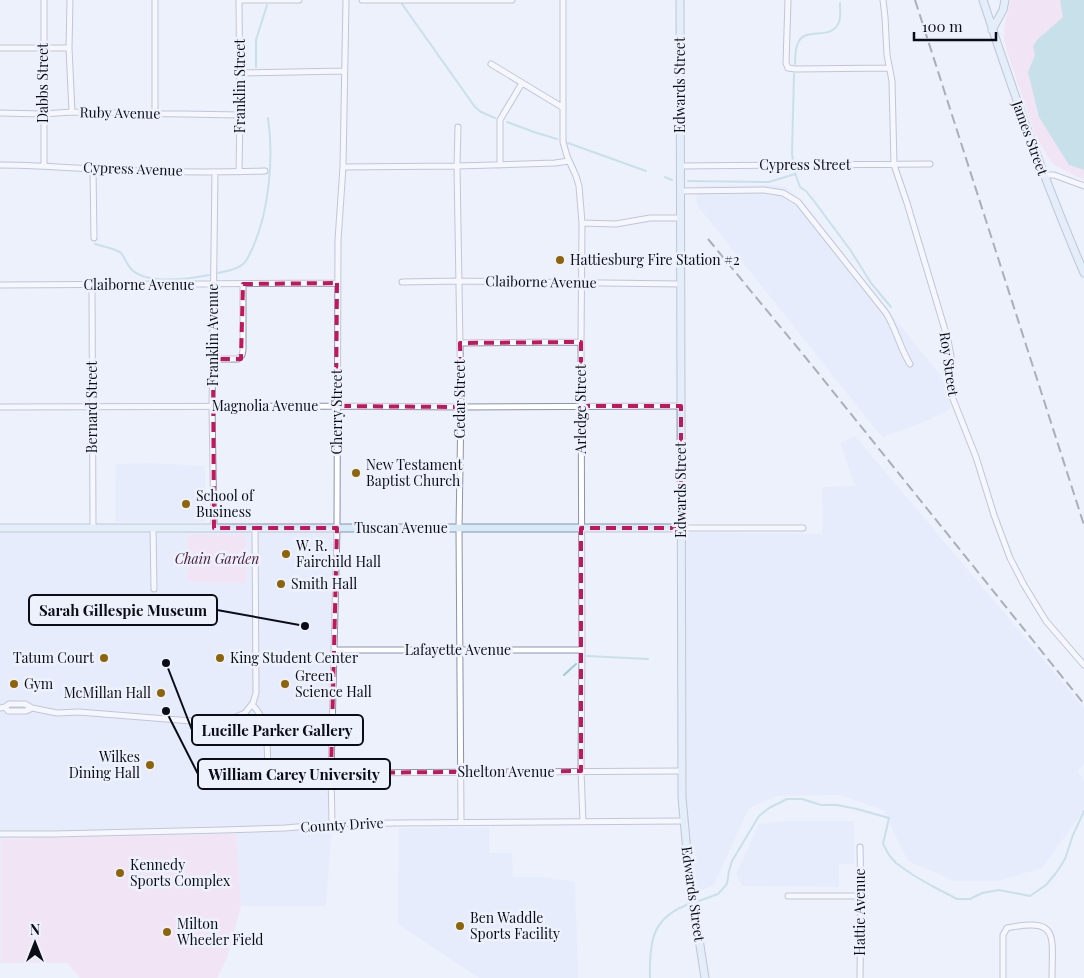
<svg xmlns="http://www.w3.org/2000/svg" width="1084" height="978" viewBox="0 0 1084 978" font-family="'Playfair Display',serif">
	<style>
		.built { fill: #e1e7fd }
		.green { fill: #f5d6ea }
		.water { fill: #9ccdd4 }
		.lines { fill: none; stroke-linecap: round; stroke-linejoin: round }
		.stream { stroke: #9ccdd4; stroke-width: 2 }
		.street-casing { stroke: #8b93ad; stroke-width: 7 }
		.secondary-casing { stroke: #8b93ad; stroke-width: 9 }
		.street { stroke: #fff; stroke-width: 5 }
		.secondary { stroke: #d7eaf8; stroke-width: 7 }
		.rail { stroke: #5c5f69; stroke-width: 2; stroke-dasharray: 10 5; stroke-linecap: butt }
		.marked { fill: none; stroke: #c2185b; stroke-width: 4; stroke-dasharray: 10 6; stroke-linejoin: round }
		.poi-dot { fill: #8e6408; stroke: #edf1fc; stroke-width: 2 }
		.labels { text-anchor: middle; stroke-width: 5; stroke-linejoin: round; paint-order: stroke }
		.street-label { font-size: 14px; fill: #0b0d16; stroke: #edf1fc }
		.poi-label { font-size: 14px; fill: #0b0d16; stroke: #edf1fc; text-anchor: start }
		.park-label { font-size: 14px; font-style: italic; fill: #481b3c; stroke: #edf1fc }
		.leader { fill: none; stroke: #0b0d16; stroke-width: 2 }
		.callout-dot { fill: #0b0d16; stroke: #edf1fc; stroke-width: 2 }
		.callout { fill: #edf1fc; stroke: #0b0d16; stroke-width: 2 }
		.callout-label { font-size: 15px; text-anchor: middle; font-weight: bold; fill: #0b0d16 }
	</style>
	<rect width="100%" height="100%" fill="#edf1fc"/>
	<path class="built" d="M 772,185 L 785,187 L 795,195 L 945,381 L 951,409 L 926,421 L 882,437 L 697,205 L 696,186 Z
		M 855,436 L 1084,708 L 1084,764 L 1077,771 L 1084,779 L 1084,810 L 1042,868 L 997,881 L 955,881 L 908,861 L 883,810 L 839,795 L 776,796 L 749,808 L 713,886 L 697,892 L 686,813 L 685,532 L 822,534 L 823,522 L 822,487 L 855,486 L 840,443 Z
		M 149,463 L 205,466 L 205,522 L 115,522 L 116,464 Z
		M 0,528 L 337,528 L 332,824 L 326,906 L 241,906 L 227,957 L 217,978 L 80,978 L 68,963 L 0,963 Z
		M 783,821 L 854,821 L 854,864 L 839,864 L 839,887 L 742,886 L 736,874 L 759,824 Z
		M 489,827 L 489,853 L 512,853 L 513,877 L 544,877 L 575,882 L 578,978 L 479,978 L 398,924 L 399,828 Z"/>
	<path class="green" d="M 1011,0 L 1084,0 L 1084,180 L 1056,166 L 1049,159 L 1035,134 L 1005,45 C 1002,30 1007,15 1011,0 Z
		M 188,535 L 246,535 L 246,583 L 188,582 Z
		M 236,834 L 241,906 L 227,957 L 217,978 L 80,978 L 68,963 L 1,963 L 1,839 Z"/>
	<path class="water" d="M 1060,0 L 1084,0 L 1084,170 L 1069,165 L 1039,117 L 1028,72 L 1035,55 L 1033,46 L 1037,40 L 1063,17 Z"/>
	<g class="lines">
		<path class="stream" d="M 402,4 L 475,107 L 481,112 L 495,118
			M 795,64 C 795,57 795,47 799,41 C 807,27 832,41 839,22 C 841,16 840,9 840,3
			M 256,67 L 256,40 L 267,5
			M 507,122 L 534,132 L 557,139
			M 568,143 L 646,171
			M 793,160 L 792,154 L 794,74
			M 795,173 L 800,187 L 806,191 L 814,201 L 851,251 L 871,283 L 891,307
			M 665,177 L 672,180
			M 688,181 L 769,182 L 795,174
			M 95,244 C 102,246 117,249 121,253 C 125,258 127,265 132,270 C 149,285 188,279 209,275
			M 218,273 C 226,271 237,270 243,264 C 248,260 250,253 253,247 C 269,211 274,157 268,118
			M 587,656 L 648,659
			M 564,675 L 576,664
			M 696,902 L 718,894 L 727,884 L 729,871 L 732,861 L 759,816 L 769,808 L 787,799 L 802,799 L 821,805 L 837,805 L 857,809 L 889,818 L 883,844 L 889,855 L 896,863 L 913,875 L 932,886 L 957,899 L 970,899 L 982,893 L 999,890 L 1030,896 L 1046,885 L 1056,873 L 1065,859 L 1073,835 L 1084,811
			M 650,978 C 649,941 652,916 692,903"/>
		<g class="street-casing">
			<path id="street" d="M 44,0 L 44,165
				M 70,0 L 69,48 L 72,112
				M 239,0 L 299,0
				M 362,0 L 512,0
				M 563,0 L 563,142 L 567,156 L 576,176 L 579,186 L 582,223 L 581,342 L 582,650 L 581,771 L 583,821
				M 788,0 L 786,63 L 788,68 L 795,69 L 889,68
				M 883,0 L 885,17 L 887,55 L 892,81 L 894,165 L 907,203 L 948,340 L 951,356 L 950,381 L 951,394 L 976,457 L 994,515 L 1010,558 L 1024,585 L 1046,621 L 1084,665
				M 0,48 L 69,48
				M 491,64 L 562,107
				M 240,73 L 344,71
				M 0,113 L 43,114 L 72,112 L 240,115
				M 155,114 L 155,0
				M 458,127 L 457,166 L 461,407 L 459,528 L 461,822
				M 0,165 C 31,165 61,167 92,169 C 150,172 208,173 265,171
				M 500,165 L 500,120 L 522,83
				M 680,166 L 930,164
				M 343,167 L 457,166 L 555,163 L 569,161
				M 93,169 L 94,238
				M 239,172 L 240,115 L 239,0
				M 1044,175 L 1054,175 L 1084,186
				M 680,191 L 764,190 L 783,193 L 798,202 L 886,313 C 896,329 900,348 910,364
				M 582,223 L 616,224 L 650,218 L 680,218
				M 402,282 L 459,281 L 680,284
				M 0,285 L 337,283
				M 92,285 L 93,528
				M 460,343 L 581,342
				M 213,359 L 238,359 L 242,355 L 243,350 L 243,284
				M 0,407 L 336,406 L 461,407 L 681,406
				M 153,528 L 154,589
				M 214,528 L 212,407 L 215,172
				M 681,528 L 803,528
				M 334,650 L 582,650
				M 252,705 C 270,719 268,759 267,780
				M 5,707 L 8,711 L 26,711 L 32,708
				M 0,708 L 5,707 L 9,704 L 25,704 L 32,708 L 57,713 L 79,712 L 191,721 L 223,720 L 234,718 L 245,713 L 253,703 L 256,693 L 255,528
				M 331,773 L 681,771
				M 332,824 L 331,773 L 337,528 L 338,240 L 343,167 L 346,0
				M 0,834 L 54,834 L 222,830 L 285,828 L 332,824 L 396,823 L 683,821
				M 788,896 L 861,896
				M 860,978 L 861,896 L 860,847
				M 1003,978 L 1003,935 L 1007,928 C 1060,917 1052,936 1052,978"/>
		</g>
		<g class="secondary-casing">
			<path id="secondary" d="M 680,0 L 682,797 L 689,874 L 705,978
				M 983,0 C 1013,93 1046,184 1084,273
				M 992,30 L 1003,10 L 1005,0
				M 0,528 L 681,528"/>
		</g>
		<use href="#street" class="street"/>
		<use href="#secondary" class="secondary"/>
		<path class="rail" d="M 915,0 L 1084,525
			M 708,239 L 806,358 L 1084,704"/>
	</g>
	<path d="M0 0H1084V978H0ZM 337,283 L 336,406 L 461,407 L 460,343 L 576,342 L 581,342 L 581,406 L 681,406 L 681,528 L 581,528 L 581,771 L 331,773 L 337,528 L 214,528 L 213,359 L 241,359 L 243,284 Z" fill="#edf1fc" fill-opacity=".55" fill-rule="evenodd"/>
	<path class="marked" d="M 337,283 L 336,406 L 461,407 L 460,343 L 576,342 L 581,342 L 581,406 L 681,406 L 681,528 L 581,528 L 581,771 L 331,773 L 337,528 L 214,528 L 213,359 L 241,359 L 243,284 Z"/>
	<g class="poi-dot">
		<circle cx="560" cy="260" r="5"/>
		<circle cx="356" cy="473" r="5"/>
		<circle cx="186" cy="504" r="5"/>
		<circle cx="286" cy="554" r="5"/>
		<circle cx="281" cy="584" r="5"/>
		<circle cx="104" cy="658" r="5"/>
		<circle cx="220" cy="658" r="5"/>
		<circle cx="14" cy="684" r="5"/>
		<circle cx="285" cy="684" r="5"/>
		<circle cx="161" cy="693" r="5"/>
		<circle cx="150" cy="765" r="5"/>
		<circle cx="120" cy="873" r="5"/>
		<circle cx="460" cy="926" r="5"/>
		<circle cx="167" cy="932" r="5"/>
	</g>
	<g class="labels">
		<g class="street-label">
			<text transform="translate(43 83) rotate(-90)" y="5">Dabbs Street</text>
			<text transform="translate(680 85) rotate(-90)" y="5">Edwards Street</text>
			<text transform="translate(240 86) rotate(-90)" y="5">Franklin Street</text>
			<text transform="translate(120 113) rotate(1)" y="5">Ruby Avenue</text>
			<text transform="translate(1030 138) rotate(70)" y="5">James Street</text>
			<text x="805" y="170">Cypress Street</text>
			<text transform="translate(133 169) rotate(2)" y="5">Cypress Avenue</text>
			<text transform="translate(541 282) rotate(1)" y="5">Claiborne Avenue</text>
			<text x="139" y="290">Claiborne Avenue</text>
			<text transform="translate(213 335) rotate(-90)" y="5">Franklin Avenue</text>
			<text transform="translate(949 364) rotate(82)" y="5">Roy Street</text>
			<text transform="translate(460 399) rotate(-90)" y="5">Cedar Street</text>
			<text x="265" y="411">Magnolia Avenue</text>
			<text transform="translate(92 407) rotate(-90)" y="5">Bernard Street</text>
			<text transform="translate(581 409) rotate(-90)" y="5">Arledge Street</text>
			<text transform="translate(337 412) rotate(-90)" y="5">Cherry Street</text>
			<text transform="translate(681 490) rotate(-90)" y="5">Edwards Street</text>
			<text x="401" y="533">Tuscan Avenue</text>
			<text x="458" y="655">Lafayette Avenue</text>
			<text x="506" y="777">Shelton Avenue</text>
			<text transform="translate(342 825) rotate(-3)" y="5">County Drive</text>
			<text transform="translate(693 894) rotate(82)" y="5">Edwards Street</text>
			<text transform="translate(860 912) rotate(-90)" y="5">Hattie Avenue</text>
		</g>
		<g class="poi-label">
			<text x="570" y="265">Hattiesburg Fire Station #2</text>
			<text x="366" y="470">New Testament<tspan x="366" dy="16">Baptist Church</tspan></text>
			<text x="196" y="501">School of<tspan x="196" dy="16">Business</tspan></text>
			<text x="296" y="551">W. R.<tspan x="296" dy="16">Fairchild Hall</tspan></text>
			<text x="291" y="589">Smith Hall</text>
			<text x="94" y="663" text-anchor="end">Tatum Court</text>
			<text x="230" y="663">King Student Center</text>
			<text x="295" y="681">Green<tspan x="295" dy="16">Science Hall</tspan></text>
			<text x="24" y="689">Gym</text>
			<text x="151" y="698" text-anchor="end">McMillan Hall</text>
			<text x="140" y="762" text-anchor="end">Wilkes<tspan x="140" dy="16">Dining Hall</tspan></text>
			<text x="130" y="870">Kennedy<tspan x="130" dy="16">Sports Complex</tspan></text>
			<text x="470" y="923">Ben Waddle<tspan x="470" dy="16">Sports Facility</tspan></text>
			<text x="177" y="929">Milton<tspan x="177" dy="16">Wheeler Field</tspan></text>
		</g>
		<g class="park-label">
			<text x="217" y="564">Chain Garden</text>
		</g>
	</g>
	<path class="leader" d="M305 626L217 610M166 663L192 730M166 711L198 774"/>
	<g class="callout-dot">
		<circle cx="305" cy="626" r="5"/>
		<circle cx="166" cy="663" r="5"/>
		<circle cx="166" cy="711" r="5"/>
	</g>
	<g class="callout">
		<rect x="29" y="595" width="188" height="30" rx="5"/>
		<rect x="192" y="715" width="171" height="30" rx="5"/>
		<rect x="198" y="759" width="192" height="30" rx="5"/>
	</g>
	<g class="callout-label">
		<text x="123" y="616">Sarah Gillespie Museum</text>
		<text x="277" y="736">Lucille Parker Gallery</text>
		<text x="294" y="780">William Carey University</text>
	</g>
	<g transform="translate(35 943)" stroke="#edf1fc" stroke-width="4" paint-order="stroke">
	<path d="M0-4L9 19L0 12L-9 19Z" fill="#0b0d16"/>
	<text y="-8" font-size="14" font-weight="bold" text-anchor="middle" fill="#0b0d16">N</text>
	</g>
	<path d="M914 32v8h82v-8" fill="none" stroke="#0b0d16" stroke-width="2.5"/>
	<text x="922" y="32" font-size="15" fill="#0b0d16" stroke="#edf1fc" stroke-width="4" paint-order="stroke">100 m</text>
</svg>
